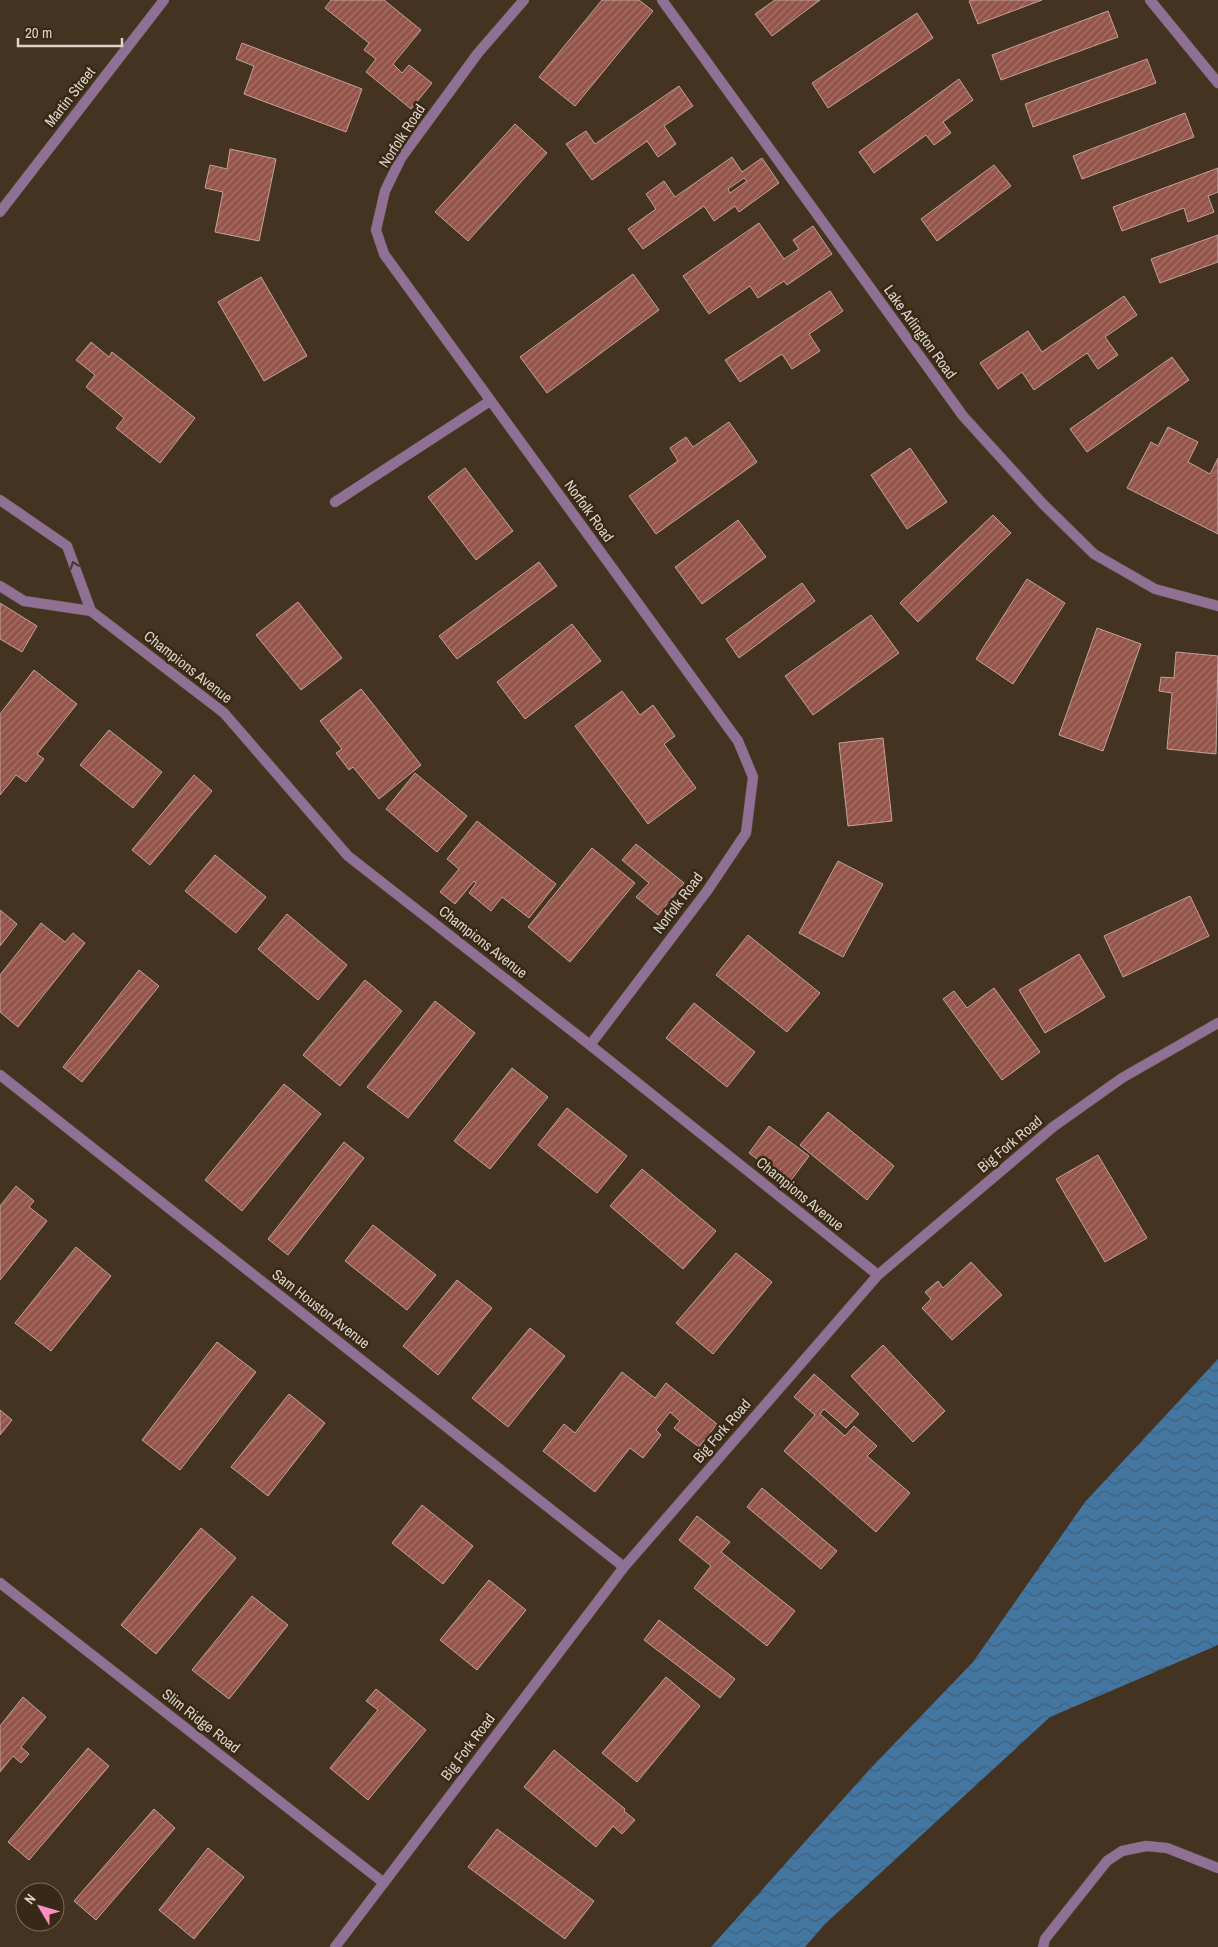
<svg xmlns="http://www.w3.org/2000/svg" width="1218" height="1947" viewBox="0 0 1218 1947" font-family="'Archivo Narrow',sans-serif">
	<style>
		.water { fill: url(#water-waves) }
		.building { fill: url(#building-hatch); stroke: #c2a29d; fill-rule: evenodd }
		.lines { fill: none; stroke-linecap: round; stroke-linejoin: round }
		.service-casing { stroke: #5f503e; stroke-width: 11 }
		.minor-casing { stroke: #5f503e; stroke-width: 11 }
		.tertiary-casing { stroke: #5f503e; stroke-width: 11 }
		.service { stroke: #907094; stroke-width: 10 }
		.minor { stroke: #907094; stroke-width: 10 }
		.tertiary { stroke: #907094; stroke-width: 10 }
		.oneway { stroke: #4a372f }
		.labels { text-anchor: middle; stroke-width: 5; stroke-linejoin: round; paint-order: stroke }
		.street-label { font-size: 15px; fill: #ddd3c8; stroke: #382916 }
	</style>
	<defs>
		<pattern id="water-waves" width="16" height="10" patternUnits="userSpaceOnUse" patternTransform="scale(1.25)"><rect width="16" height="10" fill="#4376a1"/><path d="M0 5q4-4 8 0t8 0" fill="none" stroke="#436079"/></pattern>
		<pattern id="building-hatch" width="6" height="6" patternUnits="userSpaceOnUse" patternTransform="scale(1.25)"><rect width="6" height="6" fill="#94544a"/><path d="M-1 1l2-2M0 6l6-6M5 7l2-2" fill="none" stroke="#a7746b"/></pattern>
	</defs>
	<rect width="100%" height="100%" fill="#433320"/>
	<path class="water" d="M 1218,1359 L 1218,1645 L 1050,1717 L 825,1924 L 805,1947 L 711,1947 L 869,1770 L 973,1662 L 1085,1502 Z"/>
	<path class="building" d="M 331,0 L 384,0 L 421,30 L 393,64 L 402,73 L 409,65 L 432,83 L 411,109 L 366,72 L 376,59 L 364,50 L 369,43 L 325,8 Z
		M 602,0 L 639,0 L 653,11 L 575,106 L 539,77 Z
		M 775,0 L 820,0 L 772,36 L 755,14 Z
		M 973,0 L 1042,0 L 978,24 L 969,1 Z
		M 1108,11 L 1118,37 L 1001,80 L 992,55 Z
		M 917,13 L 933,38 L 828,108 L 812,83 Z
		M 242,43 L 362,89 L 346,132 L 244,94 L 254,66 L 236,59 Z
		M 1147,59 L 1156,83 L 1033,127 L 1025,104 Z
		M 959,79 L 973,100 L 943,122 L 951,133 L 934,145 L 926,135 L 874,173 L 859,152 Z
		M 679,86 L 693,106 L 664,126 L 676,144 L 658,157 L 647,141 L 592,180 L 566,144 L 586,131 L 595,144 Z
		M 1185,113 L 1194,137 L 1082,179 L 1073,156 Z
		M 515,124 L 547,153 L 468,241 L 435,212 Z
		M 230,149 L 276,159 L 259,241 L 215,232 L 223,192 L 205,188 L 210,165 L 227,169 Z
		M 732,157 L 742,172 L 762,158 L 779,183 L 739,212 L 735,206 L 714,221 L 704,206 L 643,249 L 628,229 L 656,209 L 646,194 L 664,181 L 675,197 ZM 744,178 L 747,181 L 730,193 L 728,189 Z
		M 994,165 L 1011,186 L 937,241 L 921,219 Z
		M 1218,168 L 1218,192 L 1208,196 L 1214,212 L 1188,222 L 1184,208 L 1122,231 L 1113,207 Z
		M 759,223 L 784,259 L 799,249 L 793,240 L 813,226 L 832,254 L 787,285 L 784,281 L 758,298 L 750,286 L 709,314 L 683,276 Z
		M 1218,235 L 1218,262 L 1160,283 L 1151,259 Z
		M 633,274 L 659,310 L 547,393 L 520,357 Z
		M 261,277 L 307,356 L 264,381 L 218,302 Z
		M 830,291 L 843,311 L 809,334 L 820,351 L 792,369 L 782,354 L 740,382 L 725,360 Z
		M 1124,296 L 1137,315 L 1105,337 L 1118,355 L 1098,369 L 1087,353 L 1034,390 L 1022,372 L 998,389 L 980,363 L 1028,331 L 1042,352 Z
		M 91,342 L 109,357 L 112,352 L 195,418 L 160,463 L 116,428 L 124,418 L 86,387 L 95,375 L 76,360 Z
		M 1172,357 L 1189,380 L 1087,452 L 1070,429 Z
		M 729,422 L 757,462 L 656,534 L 629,496 L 678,461 L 670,448 L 686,437 L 693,447 Z
		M 1168,427 L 1198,442 L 1188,462 L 1210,474 L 1218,458 L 1218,534 L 1127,488 L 1151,442 L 1158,446 Z
		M 910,448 L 947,502 L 907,529 L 871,475 Z
		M 465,468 L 513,531 L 476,560 L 428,497 Z
		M 993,515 L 1011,533 L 918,622 L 900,603 Z
		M 738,520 L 766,557 L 702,604 L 675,567 Z
		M 539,562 L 557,586 L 457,659 L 439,636 Z
		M 1027,579 L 1065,603 L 1013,684 L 976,659 Z
		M 802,583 L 815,601 L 739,658 L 726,639 Z
		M 298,602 L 342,658 L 301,690 L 256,635 Z
		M 0,603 L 37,626 L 22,652 L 0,639 Z
		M 871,615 L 899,653 L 813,715 L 785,676 Z
		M 572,624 L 601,661 L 525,719 L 497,682 Z
		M 1097,628 L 1141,644 L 1103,751 L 1059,735 Z
		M 1176,652 L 1218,656 L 1216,754 L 1167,749 L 1172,693 L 1159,691 L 1161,677 L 1174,678 Z
		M 34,670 L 77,704 L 37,754 L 44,759 L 26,782 L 16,775 L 0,795 L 0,714 Z
		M 361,689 L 421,765 L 379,799 L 353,767 L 349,770 L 336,753 L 342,749 L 320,721 Z
		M 622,691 L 640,715 L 653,705 L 675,736 L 664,744 L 696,788 L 648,824 L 575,726 Z
		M 109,730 L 162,772 L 133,808 L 80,765 Z
		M 883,738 L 892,821 L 848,826 L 839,743 Z
		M 415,773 L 467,816 L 437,852 L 386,809 Z
		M 194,775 L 212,791 L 150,865 L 132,850 Z
		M 477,821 L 556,884 L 529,918 L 502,897 L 491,911 L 469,893 L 476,883 L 474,881 L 455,904 L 440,892 L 459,869 L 447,859 Z
		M 636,844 L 684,883 L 658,915 L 636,897 L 649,883 L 622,860 Z
		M 592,848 L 635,883 L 570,962 L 528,927 Z
		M 215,855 L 266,897 L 236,933 L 185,891 Z
		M 838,861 L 883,884 L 843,957 L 799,933 Z
		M 1190,896 L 1209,936 L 1123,977 L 1104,936 Z
		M 0,910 L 17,924 L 0,946 Z
		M 287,914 L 347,965 L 318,1000 L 258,949 Z
		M 41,923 L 65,942 L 73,933 L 85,943 L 18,1027 L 0,1012 L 0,975 Z
		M 748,935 L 820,993 L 787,1032 L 716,975 Z
		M 1079,954 L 1105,997 L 1045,1033 L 1019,990 Z
		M 139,970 L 159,986 L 82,1082 L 63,1067 Z
		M 365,980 L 402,1011 L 340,1086 L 303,1055 Z
		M 994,988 L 1040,1052 L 1002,1080 L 943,999 L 954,991 L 967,1008 Z
		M 435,1001 L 475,1033 L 408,1118 L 367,1087 Z
		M 694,1003 L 755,1052 L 727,1087 L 666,1038 Z
		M 512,1068 L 548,1097 L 490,1169 L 454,1141 Z
		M 284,1084 L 321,1114 L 242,1211 L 205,1180 Z
		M 567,1108 L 627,1156 L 597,1193 L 538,1145 Z
		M 828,1112 L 894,1166 L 867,1200 L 800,1145 Z
		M 769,1126 L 809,1156 L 789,1183 L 749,1153 Z
		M 344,1142 L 364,1158 L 288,1255 L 268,1239 Z
		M 1098,1155 L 1147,1238 L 1105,1262 L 1056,1179 Z
		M 642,1169 L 716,1231 L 683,1269 L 610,1206 Z
		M 16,1186 L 34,1201 L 29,1207 L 47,1221 L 0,1280 L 0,1206 Z
		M 373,1225 L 436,1275 L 407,1310 L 345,1261 Z
		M 76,1247 L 111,1276 L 51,1351 L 15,1323 Z
		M 736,1253 L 772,1282 L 713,1354 L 676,1323 Z
		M 971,1262 L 1002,1295 L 952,1340 L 922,1308 L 931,1299 L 925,1292 L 938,1281 L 943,1288 Z
		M 457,1280 L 492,1308 L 438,1375 L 403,1346 Z
		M 530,1328 L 565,1356 L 508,1427 L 472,1398 Z
		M 217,1342 L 256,1372 L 180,1470 L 142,1440 Z
		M 883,1345 L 945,1411 L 913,1442 L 851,1376 Z
		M 622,1372 L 655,1398 L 666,1383 L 717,1424 L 699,1447 L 674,1428 L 680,1421 L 670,1412 L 656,1430 L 661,1435 L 643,1458 L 630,1448 L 595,1492 L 543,1451 L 564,1424 L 575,1433 Z
		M 814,1374 L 859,1414 L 846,1428 L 824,1409 L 820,1414 L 845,1436 L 854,1426 L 877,1446 L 867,1456 L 910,1493 L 876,1532 L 784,1451 L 815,1415 L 794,1397 Z
		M 289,1394 L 325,1423 L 268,1496 L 231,1467 Z
		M 0,1410 L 12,1420 L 0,1435 Z
		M 762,1488 L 837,1551 L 821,1569 L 747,1507 Z
		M 422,1505 L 473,1546 L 443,1584 L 392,1543 Z
		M 697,1516 L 730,1542 L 721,1552 L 795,1611 L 767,1646 L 694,1588 L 711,1566 L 679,1540 Z
		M 201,1528 L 236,1558 L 156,1654 L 121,1625 Z
		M 489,1580 L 526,1610 L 477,1670 L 440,1640 Z
		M 252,1596 L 288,1625 L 229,1699 L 192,1670 Z
		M 659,1620 L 735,1679 L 720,1698 L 644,1640 Z
		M 666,1677 L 700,1706 L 637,1782 L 602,1753 Z
		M 376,1689 L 426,1730 L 368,1800 L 330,1768 L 378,1710 L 366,1701 Z
		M 23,1697 L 46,1717 L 21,1747 L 29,1754 L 21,1763 L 13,1756 L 0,1772 L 0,1726 Z
		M 88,1748 L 109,1766 L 29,1860 L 8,1842 Z
		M 554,1750 L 625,1809 L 624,1811 L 635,1820 L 622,1834 L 613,1826 L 596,1847 L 524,1787 Z
		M 154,1809 L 175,1828 L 96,1920 L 74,1901 Z
		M 497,1829 L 594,1901 L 565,1939 L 468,1867 Z
		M 208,1848 L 244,1877 L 194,1939 L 159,1910 Z"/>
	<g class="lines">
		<g class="service-casing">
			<path id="service" d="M 335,502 L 490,401
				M 1043,1947 L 1045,1939 L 1107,1861 L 1122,1851 L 1146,1846 L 1167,1848 L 1218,1868"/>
		</g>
		<g class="minor-casing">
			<path id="minor" d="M 524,0 L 478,53 L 401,158 L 385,191 L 376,230 L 384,254 L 738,741 L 753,777 L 746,833 L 707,891 L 590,1045
				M 662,0 L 963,416 L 1043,504 L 1094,554 L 1155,589 L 1218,606
				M 1150,0 L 1218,83
				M 0,500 L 67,546 L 91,611
				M 0,586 L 24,601 L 91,611 L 224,713 L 348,856 L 590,1045 L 878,1275
				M 0,1075 L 624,1567
				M 0,1583 L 384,1883
				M 335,1947 L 624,1567 L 878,1275 L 1053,1127 L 1122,1078 L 1218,1023"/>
		</g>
		<g class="tertiary-casing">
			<path id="tertiary" d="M 0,212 L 164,0"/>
		</g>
		<use href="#service" class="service"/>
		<use href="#minor" class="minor"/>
		<use href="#tertiary" class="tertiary"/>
	</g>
	<defs><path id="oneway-chevron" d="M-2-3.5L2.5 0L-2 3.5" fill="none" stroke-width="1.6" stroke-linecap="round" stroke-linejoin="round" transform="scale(1.25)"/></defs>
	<use class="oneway" href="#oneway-chevron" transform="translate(74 565) rotate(-110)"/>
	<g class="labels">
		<g class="street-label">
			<text transform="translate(70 97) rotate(-52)" y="5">Martin Street</text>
			<text transform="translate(402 136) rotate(-57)" y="5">Norfolk Road</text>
			<text transform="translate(920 332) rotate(54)" y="5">Lake Arlington Road</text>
			<text transform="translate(589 511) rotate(54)" y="5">Norfolk Road</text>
			<text transform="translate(188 667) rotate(38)" y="5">Champions Avenue</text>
			<text transform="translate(678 903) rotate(-53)" y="5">Norfolk Road</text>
			<text transform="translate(483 942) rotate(38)" y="5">Champions Avenue</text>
			<text transform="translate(1010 1144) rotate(-40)" y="5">Big Fork Road</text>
			<text transform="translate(800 1194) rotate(39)" y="5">Champions Avenue</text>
			<text transform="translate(321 1309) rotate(38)" y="5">Sam Houston Avenue</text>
			<text transform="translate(722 1431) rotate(-49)" y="5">Big Fork Road</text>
			<text transform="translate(201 1721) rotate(38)" y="5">Slim Ridge Road</text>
			<text transform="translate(468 1747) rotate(-53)" y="5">Big Fork Road</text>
		</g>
	</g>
	<g transform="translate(40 1907) rotate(308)"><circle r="24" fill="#382916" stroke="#7a6d5d"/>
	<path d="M0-4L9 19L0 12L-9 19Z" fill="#fc8fc1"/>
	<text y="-8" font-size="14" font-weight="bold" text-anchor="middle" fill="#ddd3c8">N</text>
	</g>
	<path d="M18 38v8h104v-8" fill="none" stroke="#ddd3c8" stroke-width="2.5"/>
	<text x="25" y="38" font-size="15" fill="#ddd3c8" stroke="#382916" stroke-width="4" paint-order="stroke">20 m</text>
</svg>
